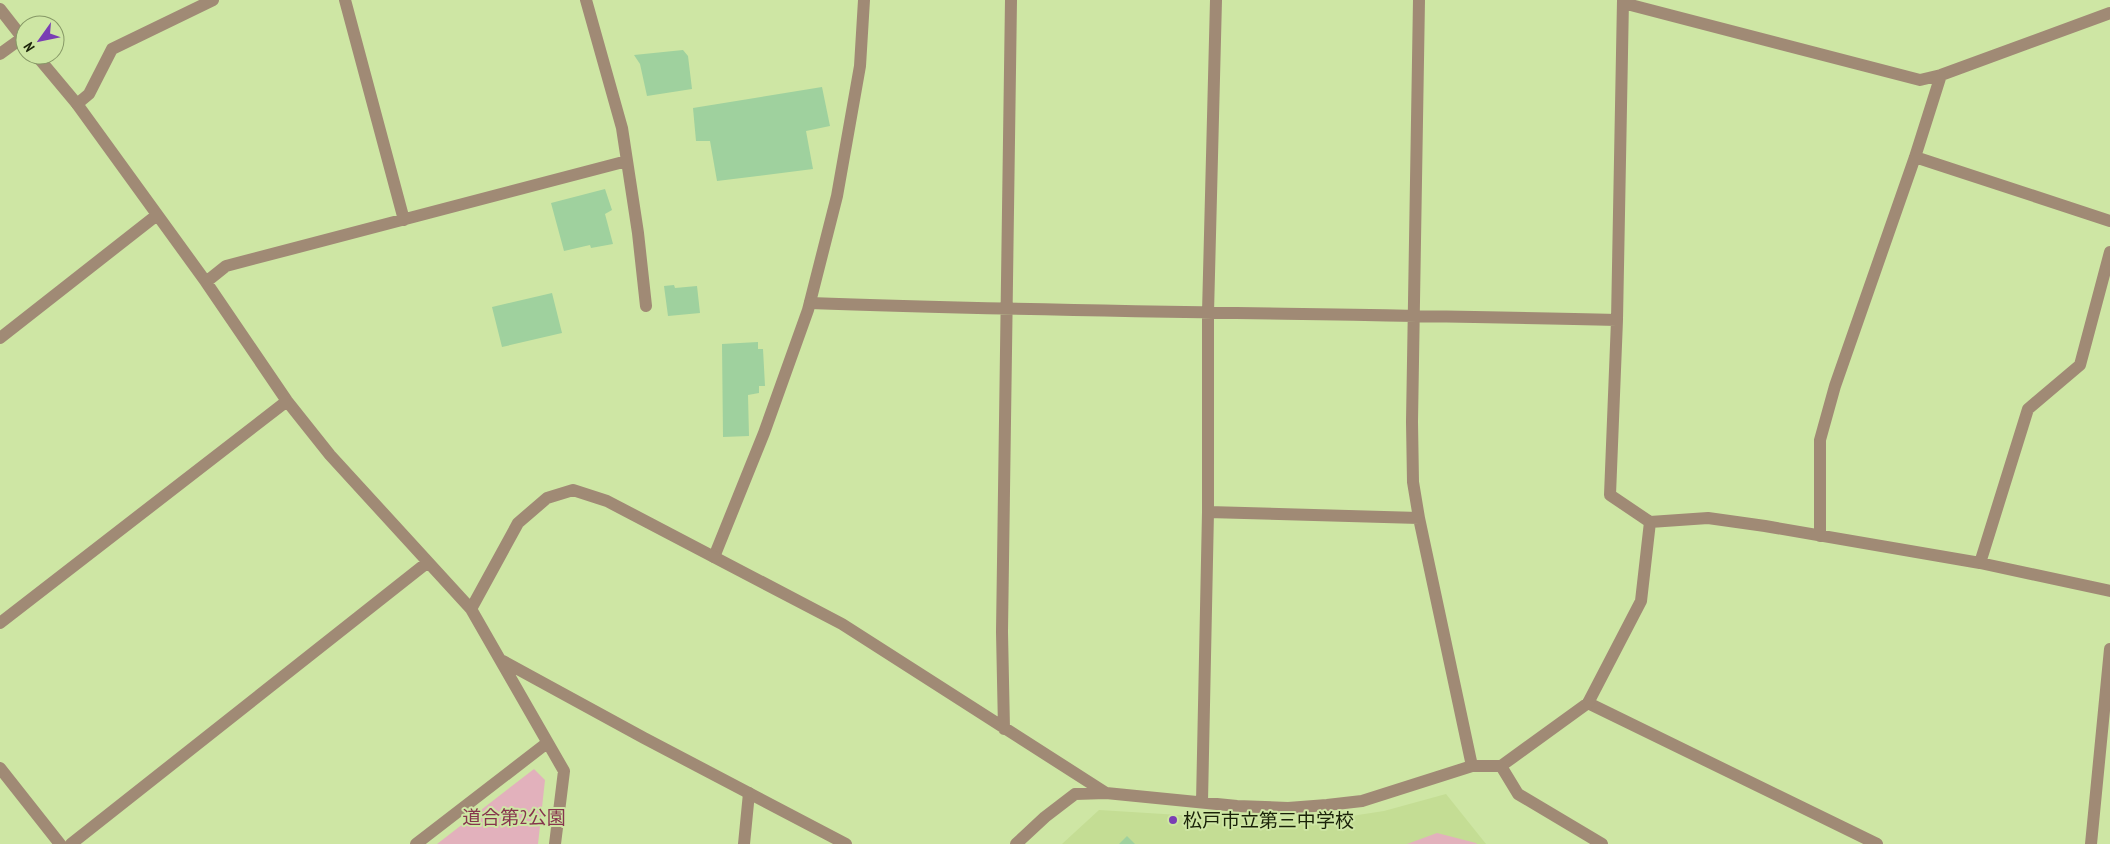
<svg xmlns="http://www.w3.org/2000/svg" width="2110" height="844" viewBox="0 0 2110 844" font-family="'PT Sans Narrow','Noto Sans JP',sans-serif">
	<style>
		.built { fill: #c4dd94 }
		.green { fill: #e2b1bc }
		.building { fill: #9fd19e }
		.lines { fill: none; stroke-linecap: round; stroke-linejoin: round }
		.lane { stroke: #a08a75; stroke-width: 12 }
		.street { stroke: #a08a75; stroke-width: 12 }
		.poi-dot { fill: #7a3eb4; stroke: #cee6a4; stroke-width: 2 }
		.labels { text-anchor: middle; stroke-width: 4; stroke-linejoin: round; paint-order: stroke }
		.park-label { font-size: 19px; fill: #86354d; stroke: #cee6a4 }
		.poi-label { font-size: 19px; fill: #1a2208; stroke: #cee6a4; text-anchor: start }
	</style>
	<rect width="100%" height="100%" fill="#cee6a4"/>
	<path class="built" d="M 1446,794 L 1486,844 L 1062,844 L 1099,810 L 1306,823 L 1384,811 Z"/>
	<path class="green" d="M 534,769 L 545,780 L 538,844 L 437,844 Z
		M 1437,833 L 1476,843 L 1477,844 L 1407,844 Z"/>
	<path class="building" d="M 683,50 L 688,56 L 692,89 L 647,96 L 640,64 L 634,55 Z
		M 822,87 L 830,126 L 806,131 L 813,169 L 717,181 L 710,141 L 696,141 L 693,108 Z
		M 605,189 L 612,210 L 605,214 L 613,244 L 591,248 L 590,245 L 564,251 L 551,203 Z
		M 674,285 L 675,288 L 697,286 L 700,313 L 668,316 L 664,286 Z
		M 552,293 L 562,333 L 502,347 L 492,307 Z
		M 758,342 L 758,349 L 763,349 L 765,386 L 759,386 L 759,393 L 748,395 L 749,436 L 723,437 L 722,344 Z
		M 1127,836 L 1135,844 L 1119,844 Z"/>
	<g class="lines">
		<path class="lane" d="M 77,104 L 89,94 L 112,49 L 213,0
			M 714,557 L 764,433 L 808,310 L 837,196 L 860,66 L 864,0
			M 1588,703 L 1877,844
			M 1501,766 L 1518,794 L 1602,844
			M 744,844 L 749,793"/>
		<path class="street" d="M 345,0 L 404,220
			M 586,0 L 622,128 L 638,233 L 646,306
			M 1419,0 L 1412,422 L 1413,482 L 1419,518 L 1472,766
			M 1623,0 L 1617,320 L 1610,495 L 1650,522 L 1708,518 L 1765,526 L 1980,563 L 2110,591
			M 1623,3 L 1920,80 L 1941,75 L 2110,13
			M 0,9 L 25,41
			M 0,54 L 22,38
			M 36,55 L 77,104 L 206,282 L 287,401 L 330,455 L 471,609 L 564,771 L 555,844
			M 1915,157 L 2110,221
			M 206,282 L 226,266 L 627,161
			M 810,303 C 1079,313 1348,313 1617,320
			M 0,338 L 157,215
			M 1208,512 L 1419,518
			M 1820,536 L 1820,440 L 1835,386 L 1915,157 L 1941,75
			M 1980,563 L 2028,409 L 2080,365 L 2110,252
			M 471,609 L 518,523 L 547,498 L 573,490 L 607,501 L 842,624 L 1106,793
			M 0,623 L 287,401
			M 503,661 L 644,738 L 846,844
			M 1004,729 L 1002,632 L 1011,0
			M 0,768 L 60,844
			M 1202,802 L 1208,512 L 1208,313 L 1216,0
			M 71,844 L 428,562
			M 416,844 L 547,743
			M 1016,844 L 1045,817 L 1075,794 L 1106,793 L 1237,806 L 1288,808 L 1327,805 L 1362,801 L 1472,766 L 1501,766 L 1588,703 L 1641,601 L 1650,522
			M 2091,844 L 2110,649"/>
	</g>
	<circle class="poi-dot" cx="1173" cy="820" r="5"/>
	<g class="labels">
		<g class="park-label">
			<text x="514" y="824">道合第2公園</text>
		</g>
		<g class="poi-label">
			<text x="1183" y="827">松戸市立第三中学校</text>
		</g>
	</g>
	<g transform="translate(40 40) rotate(237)"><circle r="24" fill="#cee6a4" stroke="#869866"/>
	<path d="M0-4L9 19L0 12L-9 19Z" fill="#7a3eb4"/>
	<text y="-8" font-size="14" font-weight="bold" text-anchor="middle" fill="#1a2208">N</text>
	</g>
</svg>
